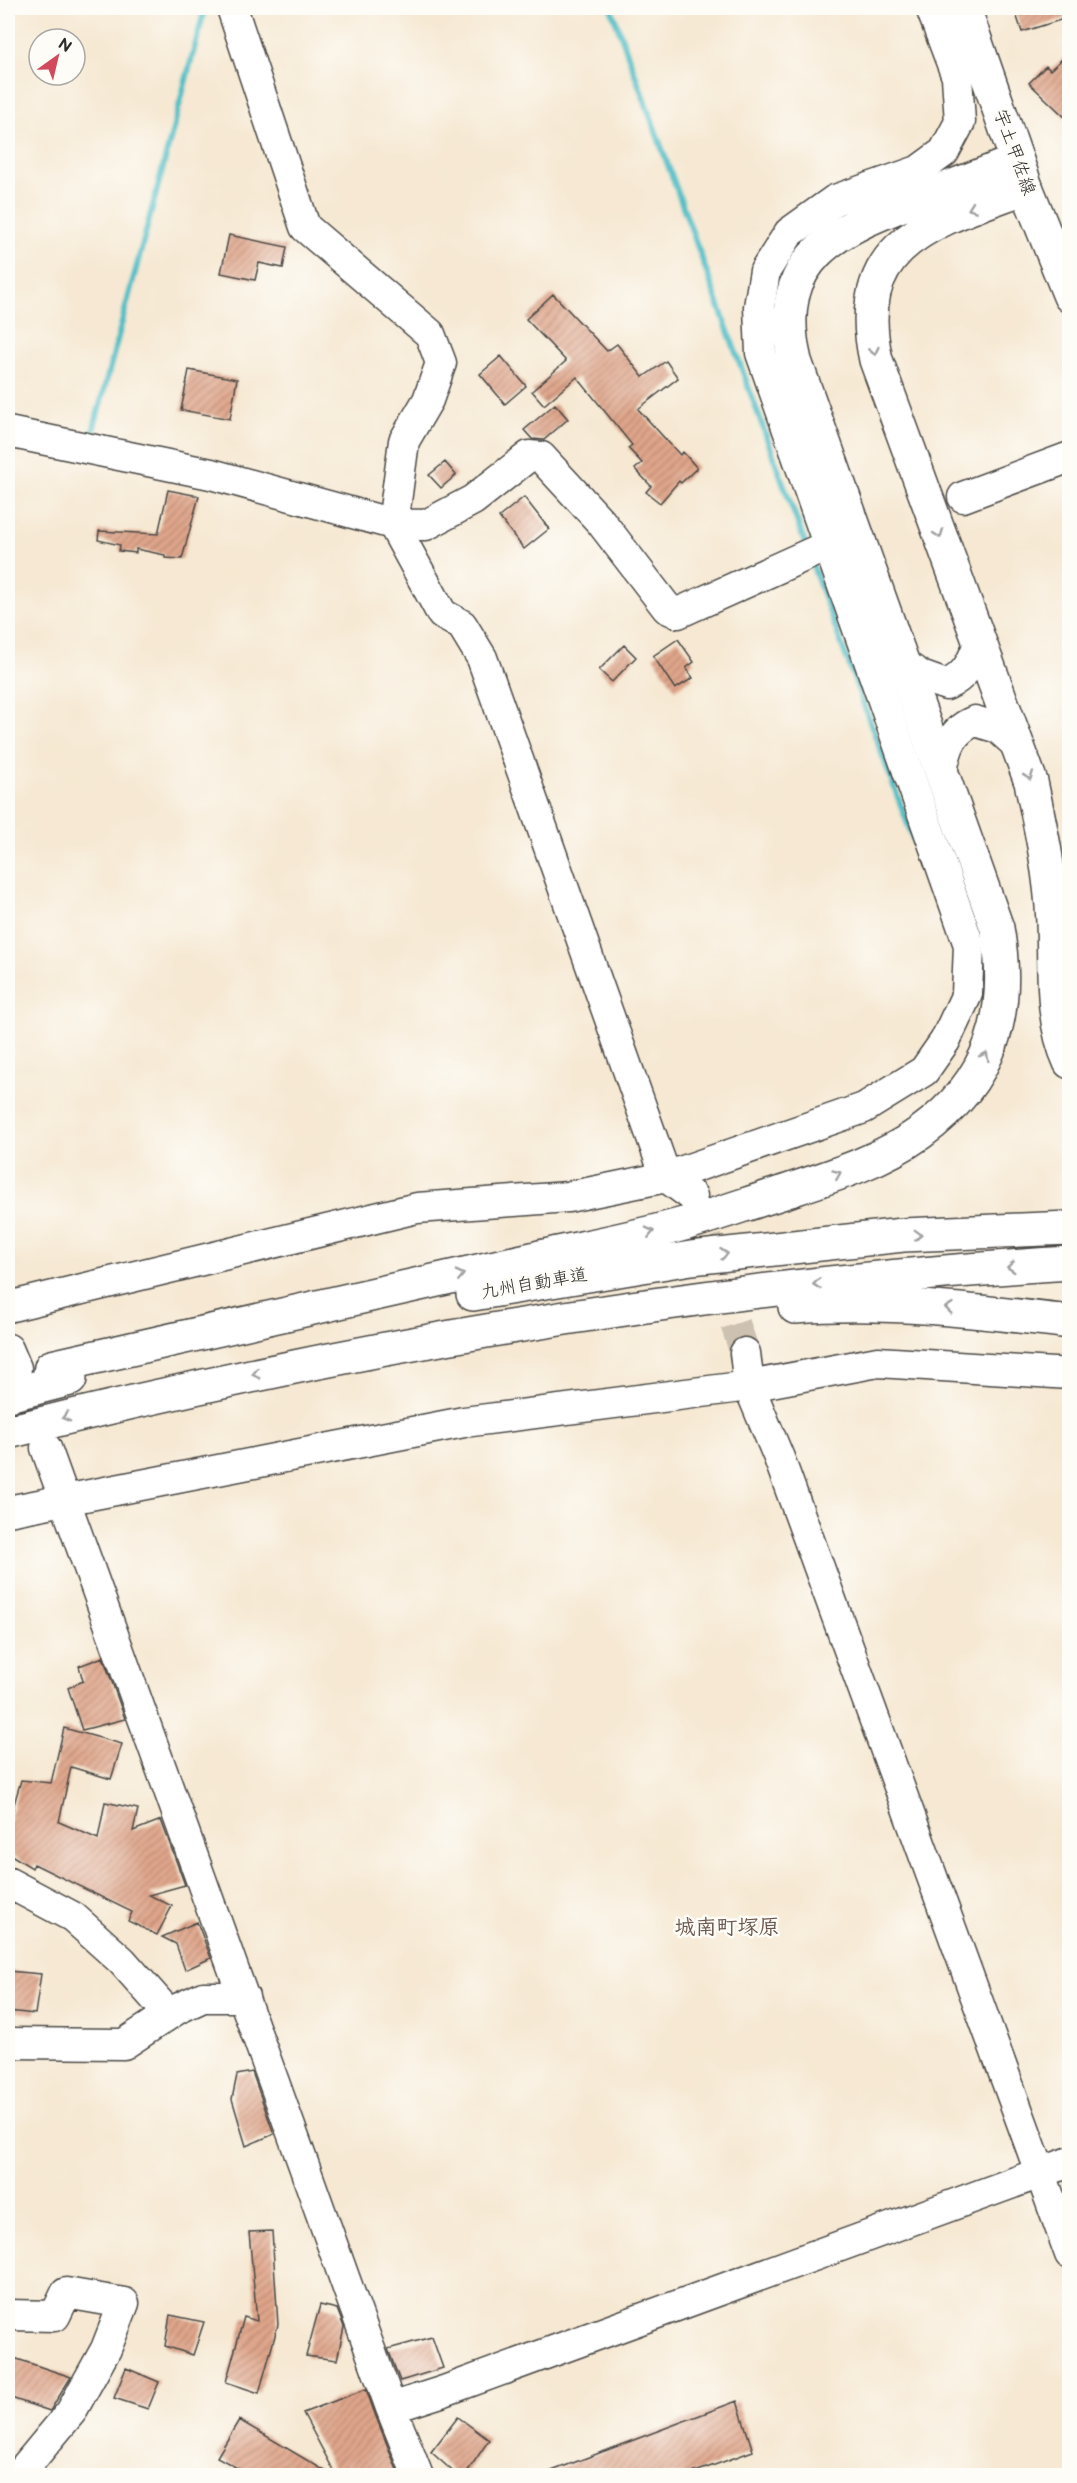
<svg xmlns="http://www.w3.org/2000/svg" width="1077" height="2483" viewBox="0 0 1077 2483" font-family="'Balsamiq Sans','Klee One',sans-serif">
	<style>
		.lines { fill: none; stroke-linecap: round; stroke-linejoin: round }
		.stream { stroke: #50bec6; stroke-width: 6 }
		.building { fill: url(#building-hatch) }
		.minor-tunnel { stroke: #cdc2b1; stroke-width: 30; stroke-dasharray: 30 15; stroke-linecap: butt }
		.minor-casing { stroke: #494744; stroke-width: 33 }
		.major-casing { stroke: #494744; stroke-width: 36 }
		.highway-casing { stroke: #494744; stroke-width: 36 }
		.minor { stroke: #fff; stroke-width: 30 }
		.major { stroke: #fff; stroke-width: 33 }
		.highway { stroke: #fff; stroke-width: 33 }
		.oneway { stroke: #a0a0a0 }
		.labels { text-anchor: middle; stroke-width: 5; stroke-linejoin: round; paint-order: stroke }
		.street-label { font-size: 18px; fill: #2b2b2b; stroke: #fdfcf7 }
		.quarter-label { font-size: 21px; font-weight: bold; fill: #6a564d; stroke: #fdfcf7 }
	</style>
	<defs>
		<pattern id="building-hatch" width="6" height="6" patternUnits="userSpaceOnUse" patternTransform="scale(1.5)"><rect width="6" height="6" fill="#e0a68b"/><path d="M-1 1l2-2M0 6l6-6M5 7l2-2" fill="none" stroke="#b68772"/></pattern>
	</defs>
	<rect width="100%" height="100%" fill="#fdfcf7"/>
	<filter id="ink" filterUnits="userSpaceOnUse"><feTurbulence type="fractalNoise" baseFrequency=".0167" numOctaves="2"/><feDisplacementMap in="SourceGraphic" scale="12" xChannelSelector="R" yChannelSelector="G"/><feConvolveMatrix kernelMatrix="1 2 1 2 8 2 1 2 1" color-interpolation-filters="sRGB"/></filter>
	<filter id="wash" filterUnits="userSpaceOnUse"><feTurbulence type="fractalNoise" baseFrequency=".008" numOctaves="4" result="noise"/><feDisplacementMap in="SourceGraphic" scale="24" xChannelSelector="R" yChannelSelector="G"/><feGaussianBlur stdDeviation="1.35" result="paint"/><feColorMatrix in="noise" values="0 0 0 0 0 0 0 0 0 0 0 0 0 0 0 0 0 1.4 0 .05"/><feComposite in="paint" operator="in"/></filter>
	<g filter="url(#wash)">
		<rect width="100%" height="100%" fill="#f6e8d2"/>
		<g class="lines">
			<path class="stream" d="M 611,8 L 806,546
				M 91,439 L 205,8
				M 811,561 L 931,887"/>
		</g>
		<g id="blocks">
			<path class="building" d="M 1014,8 L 1070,8 L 1070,17 L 1022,32 Z
				M 1070,52 L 1070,122 L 1029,83 L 1046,66 L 1050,70 Z
				M 229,235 L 287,247 L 283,268 L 259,263 L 255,280 L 221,273 Z
				M 553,294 L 607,351 L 617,344 L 643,377 L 666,361 L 678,378 L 638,409 L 680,455 L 683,452 L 697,468 L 681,483 L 679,481 L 660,503 L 646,492 L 651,486 L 635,469 L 642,463 L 628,448 L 632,445 L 577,377 L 544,405 L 532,391 L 566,361 L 526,319 Z
				M 501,356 L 526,386 L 505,404 L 480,374 Z
				M 189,370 L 237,379 L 230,419 L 181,410 Z
				M 555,404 L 568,419 L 544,440 L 532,439 L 524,430 Z
				M 445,462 L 456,475 L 441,488 L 429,475 Z
				M 168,490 L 199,496 L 182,559 L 165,558 L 165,555 L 136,549 L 136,553 L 119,551 L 120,545 L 98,540 L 99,531 L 158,534 Z
				M 524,497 L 549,529 L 524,549 L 499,517 Z
				M 678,639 L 694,662 L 686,668 L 693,678 L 675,689 L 653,656 Z
				M 624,645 L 636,657 L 612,682 L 599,670 Z
				M 103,1657 L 125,1719 L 82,1730 L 68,1688 L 83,1681 L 79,1666 Z
				M 64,1728 L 122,1744 L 111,1779 L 71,1767 L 59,1822 L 98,1839 L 105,1802 L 138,1809 L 133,1831 L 161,1820 L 185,1885 L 149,1895 L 172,1906 L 157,1935 L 128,1921 L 132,1912 L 34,1864 L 32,1868 L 8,1853 L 8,1825 L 21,1780 L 51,1783 Z
				M 197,1922 L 211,1958 L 185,1970 L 176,1944 L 162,1937 Z
				M 8,1971 L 41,1974 L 35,2014 L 8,2011 Z
				M 252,2072 L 274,2134 L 246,2146 L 232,2099 L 237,2075 Z
				M 272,2231 L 278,2325 L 259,2393 L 226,2382 L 244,2317 L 257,2321 L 249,2232 Z
				M 320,2305 L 337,2309 L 344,2327 L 337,2360 L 306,2356 Z
				M 170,2315 L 204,2322 L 193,2355 L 165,2346 Z
				M 432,2337 L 443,2368 L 400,2381 L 388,2349 Z
				M 11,2357 L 71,2377 L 50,2411 L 8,2397 L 8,2371 Z
				M 126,2368 L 159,2382 L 148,2409 L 114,2398 Z
				M 366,2389 L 375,2414 L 399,2475 L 336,2475 L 303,2413 Z
				M 737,2401 L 753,2451 L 687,2475 L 541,2475 Z
				M 458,2417 L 489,2440 L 465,2475 L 457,2475 L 431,2452 Z
				M 239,2420 L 332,2475 L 250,2475 L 217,2457 Z"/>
		</g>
	</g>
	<g filter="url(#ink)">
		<use href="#blocks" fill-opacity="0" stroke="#494744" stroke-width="1.5"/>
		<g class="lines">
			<path class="minor-tunnel" d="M 692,1196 L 745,1353"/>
			<g class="minor-casing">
				<path id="minor" d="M 232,8 L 305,227 L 430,334 L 441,363 L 428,400 L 404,441 L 393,524 L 442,614 L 462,625 L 482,658 L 666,1177 L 692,1196
					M 8,432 L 211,474 L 393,524 L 426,525 L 473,500 L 529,456 L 541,457 L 601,522 L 667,608 L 678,613 L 829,545
					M 963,497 L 1070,457
					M 902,663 L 921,676 L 946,685 C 965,677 972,663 979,643
					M 942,772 C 946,749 951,730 975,721 L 998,728 L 1017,745
					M 8,1307 L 417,1208 L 568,1197 L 666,1177 L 864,1108 L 924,1071 L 945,1041 L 967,994 L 969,945 L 761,353 L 759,307 L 765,271 L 789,233 L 835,200 L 918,171 L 944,152 L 960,122 L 957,77 L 931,8
					M 8,1349 L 16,1368
					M 745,1353 L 749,1386 L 779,1458 L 1070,2254
					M 46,1448 L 391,2408 L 418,2476
					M 8,1511 L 464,1422 L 749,1386 L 878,1362 L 1070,1374
					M 9,1883 L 73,1917 L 122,1961 L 169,2014
					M 8,2043 L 124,2044 L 177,2009 L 203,1997 L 244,1997
					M 8,2315 L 55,2316 L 66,2293 L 124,2303 L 106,2349 L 71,2412 L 22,2471
					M 391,2408 L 444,2391 L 1070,2162"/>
			</g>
			<g class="major-casing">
				<path id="major" d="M 964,8 L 1026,187 L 1070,296"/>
			</g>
			<g class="highway-casing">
				<path id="highway" d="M 1026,187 C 936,221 849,240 876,360 L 1031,782 C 1041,829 1051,875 1053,922 C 1055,970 1050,1018 1070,1062
					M 473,1294 L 691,1258 L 903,1235 L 1070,1228
					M 795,1307 C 888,1300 978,1311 1070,1322
					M 48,1384 L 51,1367 C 212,1331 374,1294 536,1258 C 584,1247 633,1238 680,1225 C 713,1216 746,1204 778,1194 C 826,1178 878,1163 920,1133 C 992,1081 1012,1013 997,928 L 795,361 C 770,256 839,228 923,197 C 955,186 986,173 1017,161
					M 8,1395 L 70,1379
					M 8,1432 C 356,1345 711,1284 1070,1263"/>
			</g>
			<use href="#minor" class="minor"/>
			<use href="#major" class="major"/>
			<use href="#highway" class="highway"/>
		</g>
		<defs><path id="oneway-chevron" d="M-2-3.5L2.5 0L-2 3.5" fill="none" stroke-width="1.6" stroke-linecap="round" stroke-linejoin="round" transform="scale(1.5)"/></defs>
		<g class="oneway">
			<use href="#oneway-chevron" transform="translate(972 208) rotate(160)"/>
			<use href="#oneway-chevron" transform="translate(874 351) rotate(77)"/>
			<use href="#oneway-chevron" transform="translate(939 534) rotate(70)"/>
			<use href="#oneway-chevron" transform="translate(1029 776) rotate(71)"/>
			<use href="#oneway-chevron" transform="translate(985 1056) rotate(-63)"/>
			<use href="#oneway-chevron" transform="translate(837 1174) rotate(-23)"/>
			<use href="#oneway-chevron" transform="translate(650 1232) rotate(-13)"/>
			<use href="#oneway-chevron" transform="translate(918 1235) rotate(-2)"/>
			<use href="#oneway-chevron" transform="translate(724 1254) rotate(-6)"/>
			<use href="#oneway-chevron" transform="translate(1011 1267) rotate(177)"/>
			<use href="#oneway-chevron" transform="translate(460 1275) rotate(-13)"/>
			<use href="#oneway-chevron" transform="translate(817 1284) rotate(174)"/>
			<use href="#oneway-chevron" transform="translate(949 1308) rotate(-174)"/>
			<use href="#oneway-chevron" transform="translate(256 1374) rotate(168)"/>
			<use href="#oneway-chevron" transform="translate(66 1417) rotate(166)"/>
		</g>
	</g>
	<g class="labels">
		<g class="street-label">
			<text transform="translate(1015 152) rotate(70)" y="6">宇土甲佐線</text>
			<text transform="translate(534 1283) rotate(-10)" y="6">九州自動車道</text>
		</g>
		<g class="quarter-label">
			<text x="727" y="1934">城南町塚原</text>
		</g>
	</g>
	<rect width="1077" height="2483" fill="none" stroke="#fdfcf7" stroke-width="30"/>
	<g transform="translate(57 57) rotate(34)"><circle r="28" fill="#fdfcf7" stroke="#a9a8a5" stroke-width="1.5"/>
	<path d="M0-4.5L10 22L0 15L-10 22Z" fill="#d1495b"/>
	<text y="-9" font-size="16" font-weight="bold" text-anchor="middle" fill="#2b2b2b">N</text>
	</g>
</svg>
